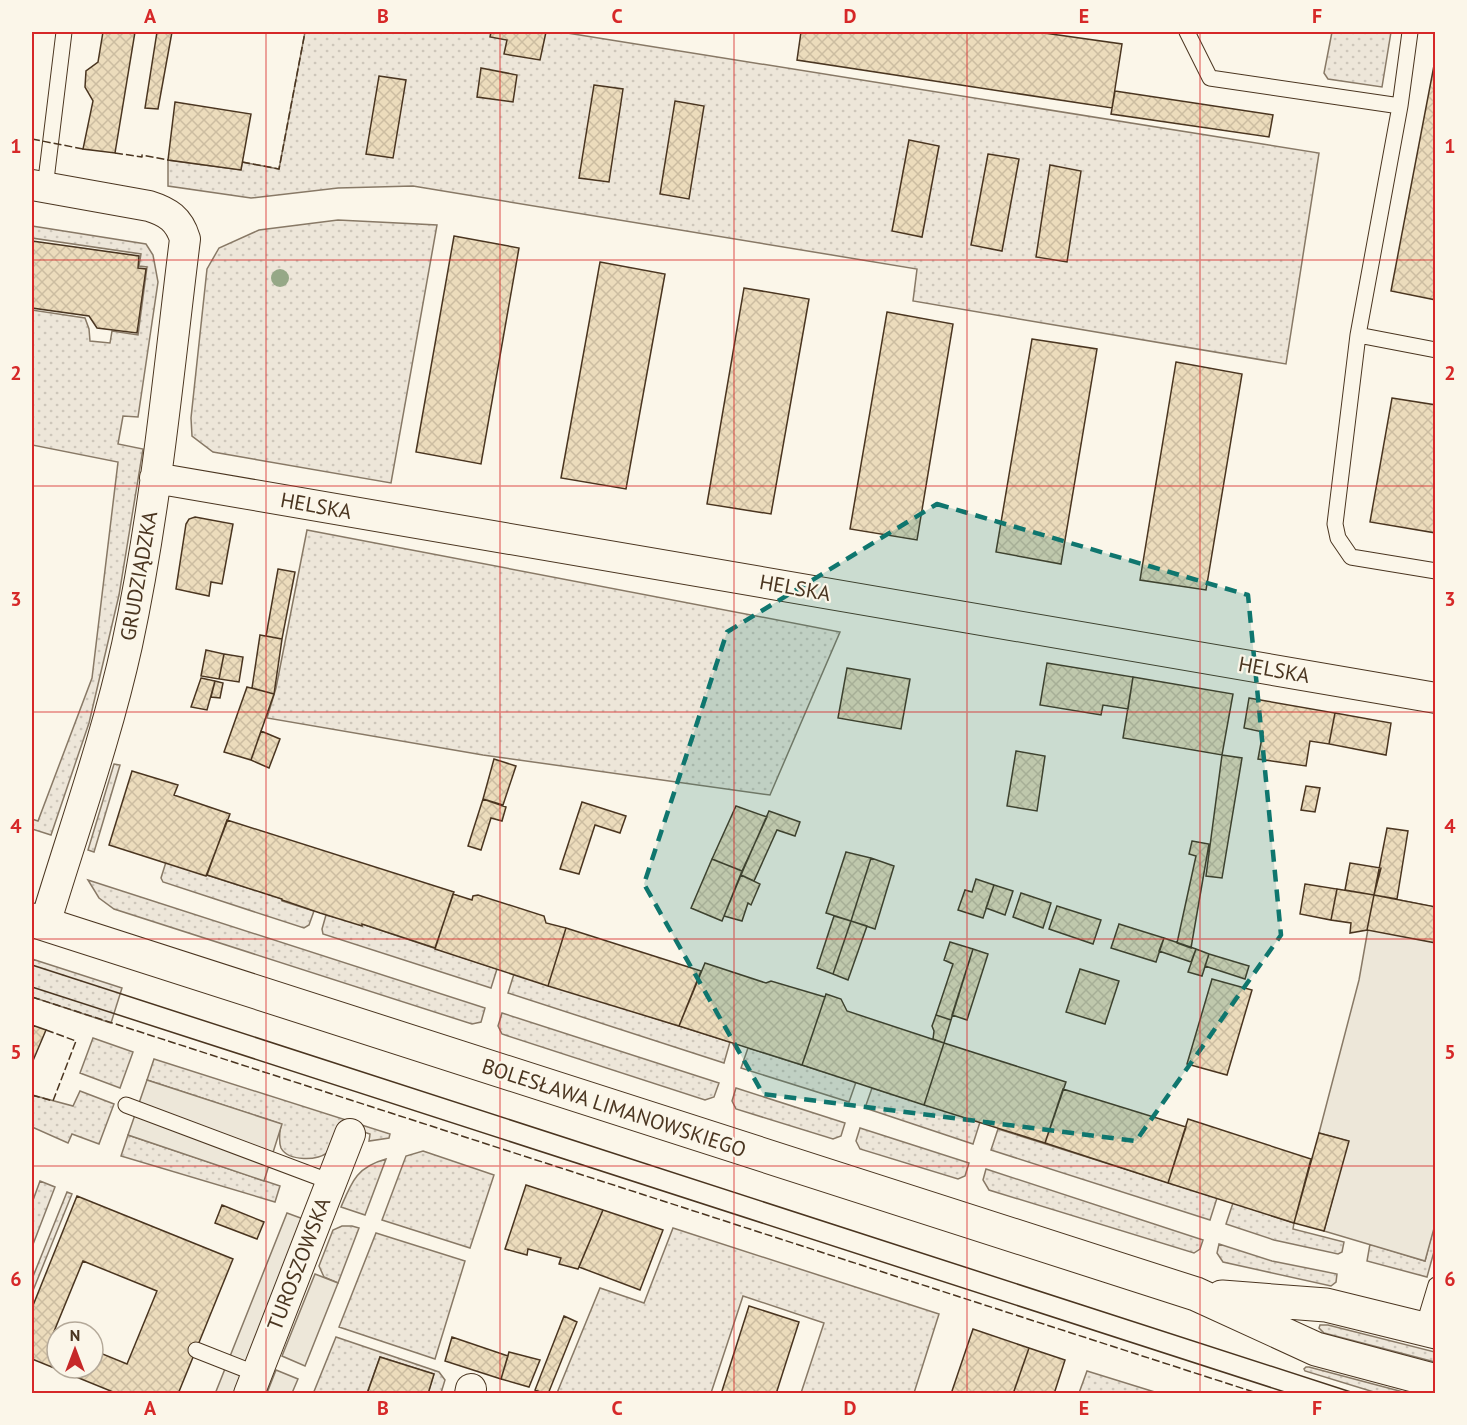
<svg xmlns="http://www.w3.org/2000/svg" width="1467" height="1425" viewBox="0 0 1467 1425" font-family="'PT Sans',sans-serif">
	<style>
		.grass { fill: url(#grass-dots); stroke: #887966; stroke-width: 1.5 }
		.parking { fill: #ede7d9; stroke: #887966; stroke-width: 1.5 }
		.building { fill: url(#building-cross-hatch); stroke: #4a3520; stroke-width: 1.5; fill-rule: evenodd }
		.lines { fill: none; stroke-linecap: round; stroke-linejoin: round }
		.service-casing { stroke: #4a3520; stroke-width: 17 }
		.minor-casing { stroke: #4a3520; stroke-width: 32 }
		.primary-casing { stroke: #4a3520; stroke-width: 35 }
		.service { stroke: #fbf6e9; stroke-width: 15 }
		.minor { stroke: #fbf6e9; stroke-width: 30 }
		.primary { stroke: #fbf6e9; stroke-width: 33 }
		.tram { stroke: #4a3520; stroke-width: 1.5 }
		.fence { stroke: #4a3520; stroke-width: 1.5; stroke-dasharray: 8 3; stroke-linecap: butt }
		.tree { fill: #96a887 }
		.marked { fill: #0f766e; fill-opacity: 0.2; stroke: #0f766e; stroke-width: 4.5; stroke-dasharray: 12 8; stroke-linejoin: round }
		.grid { fill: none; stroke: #d62828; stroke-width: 1.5; stroke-opacity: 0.55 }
		.labels { text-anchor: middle; stroke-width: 4.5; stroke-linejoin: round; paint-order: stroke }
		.street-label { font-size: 21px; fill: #4a3520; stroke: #fbf6e9 }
		.neatline { fill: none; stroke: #d62828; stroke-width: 2 }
		.grid-label { font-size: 20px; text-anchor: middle; font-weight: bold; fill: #d62828 }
	</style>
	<defs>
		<pattern id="grass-dots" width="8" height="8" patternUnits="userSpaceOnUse" patternTransform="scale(1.5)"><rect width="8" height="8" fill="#ede6d9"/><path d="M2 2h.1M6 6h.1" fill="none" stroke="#cdc6ba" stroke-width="1.8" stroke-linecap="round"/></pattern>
		<pattern id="building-cross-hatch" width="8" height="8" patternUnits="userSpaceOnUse" patternTransform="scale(1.5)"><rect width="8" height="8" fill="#ecdcbc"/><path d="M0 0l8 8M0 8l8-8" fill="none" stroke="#ccbda1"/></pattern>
	</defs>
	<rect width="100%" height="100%" fill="#fbf6e9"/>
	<path class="grass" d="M 305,32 L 561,32 L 1319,153 L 1286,364 L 913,301 L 917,269 L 413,186 L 338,188 L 251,198 L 168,186 L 168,160 L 241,170 L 242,162 L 279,169 Z
		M 1332,32 L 1391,32 L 1382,87 L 1328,79 L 1324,73 Z
		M 338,220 L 437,225 L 391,483 L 213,452 L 192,436 L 191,418 L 207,269 L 219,248 L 259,230 Z
		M 32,226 L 146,244 L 153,255 L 158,282 L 138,417 L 123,416 L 118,444 L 143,449 L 119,595 L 89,723 L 51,835 L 32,829 L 32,819 L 38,821 L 92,678 L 118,462 L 32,445 L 32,310 L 85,318 L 89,329 L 90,341 L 110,343 L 112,331 L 138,335 L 147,267 L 139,266 L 141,254 L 32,238 Z
		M 307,530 L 840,632 L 770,795 L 483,755 L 267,718 L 276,688 Z
		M 114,764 L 120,765 L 94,852 L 88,850 Z
		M 166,862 L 282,899 L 282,901 L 314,911 L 309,925 L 304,928 L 163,882 L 161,878 Z
		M 88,880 L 485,1008 L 481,1022 L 472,1024 L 114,909 L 99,898 Z
		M 326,915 L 362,924 L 497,969 L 491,988 L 323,934 L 322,929 Z
		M 32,959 L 122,988 L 111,1023 L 32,997 Z
		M 514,974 L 730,1042 L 724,1063 L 508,993 Z
		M 502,1013 L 719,1083 L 714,1097 L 705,1100 L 502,1034 L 498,1026 Z
		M 93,1038 L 133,1052 L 120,1088 L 80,1073 Z
		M 748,1048 L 856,1082 L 849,1102 L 741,1068 Z
		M 154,1059 L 390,1134 L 389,1138 L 369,1141 L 370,1134 L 339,1124 C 337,1132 335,1145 329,1151 C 319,1162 288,1161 281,1148 C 278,1140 280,1131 281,1124 L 147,1080 Z
		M 736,1088 L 845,1123 L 841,1136 L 833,1139 L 736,1109 L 732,1101 Z
		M 872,1088 L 980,1122 L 973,1144 L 865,1108 Z
		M 80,1091 L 114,1104 L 99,1144 L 72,1134 L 68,1143 L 32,1127 L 32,1095 L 73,1106 Z
		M 860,1128 L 969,1163 L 965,1176 L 958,1179 L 860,1149 L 856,1141 Z
		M 998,1129 L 1217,1198 L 1210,1220 L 991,1150 Z
		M 128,1135 L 280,1186 L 275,1202 L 121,1156 Z
		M 423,1151 L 494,1175 L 470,1248 L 382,1220 L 406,1156 Z
		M 386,1159 L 365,1215 L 341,1207 C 352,1181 357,1167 386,1159 Z
		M 986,1169 L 1203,1240 L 1200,1249 L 1194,1253 L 989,1190 L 983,1180 Z
		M 40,1181 L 55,1187 L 32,1247 L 32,1203 Z
		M 67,1192 L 72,1194 L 32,1293 L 32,1279 Z
		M 1233,1203 L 1294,1223 L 1293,1229 L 1344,1242 L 1342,1252 L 1338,1254 L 1274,1240 L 1226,1224 Z
		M 1435,1221 L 1435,1248 L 1427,1277 L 1367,1261 L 1370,1244 L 1425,1261 Z
		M 342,1226 L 352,1226 L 359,1228 L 338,1283 L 324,1277 L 319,1266 L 333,1230 Z
		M 673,1228 L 939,1314 L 914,1393 L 801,1393 L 824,1323 L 743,1296 L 711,1393 L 557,1393 L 600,1288 L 644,1303 Z
		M 376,1233 L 465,1261 L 435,1359 L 339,1327 Z
		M 1219,1244 L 1272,1261 L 1337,1274 L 1336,1282 L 1331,1286 L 1223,1262 L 1217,1253 Z
		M 1320,1325 L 1328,1325 L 1435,1352 L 1435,1362 L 1324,1333 L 1319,1328 Z
		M 336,1337 L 439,1372 L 445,1380 L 441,1393 L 428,1393 L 434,1374 L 380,1357 L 367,1393 L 313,1394 Z
		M 1306,1367 L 1309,1367 L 1407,1393 L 1377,1393 L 1305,1371 L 1304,1369 Z
		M 1087,1371 L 1158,1393 L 1079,1393 Z"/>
	<path class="parking" d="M 1374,895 L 1435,907 L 1436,1221 L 1425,1261 L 1324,1231 L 1348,1141 L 1319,1133 L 1359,980 Z
		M 147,1080 L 282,1124 L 264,1181 L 128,1135 Z
		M 287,1213 L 306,1220 L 236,1393 L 215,1394 Z
		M 315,1274 L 338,1283 L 305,1366 L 282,1356 Z
		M 276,1370 L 298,1379 L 292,1393 L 267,1393 Z"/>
	<path class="building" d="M 103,32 L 135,32 L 115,153 L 83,149 L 93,101 L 85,87 L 86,71 L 98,62 Z
		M 157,32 L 172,32 L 158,109 L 145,108 Z
		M 491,32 L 546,32 L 540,60 L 504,54 L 507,40 L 490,37 Z
		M 801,32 L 1037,32 L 1122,44 L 1112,108 L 797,60 Z
		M 1436,55 L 1436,300 L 1391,291 Z
		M 481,68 L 517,75 L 513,102 L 477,97 Z
		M 379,76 L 406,80 L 393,158 L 366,154 Z
		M 594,85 L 623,89 L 609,182 L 579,178 Z
		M 1115,91 L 1273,115 L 1269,137 L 1111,114 Z
		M 675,101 L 704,106 L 689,199 L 660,194 Z
		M 175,102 L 251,114 L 241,170 L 168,160 Z
		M 909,140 L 939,146 L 922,237 L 892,231 Z
		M 988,154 L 1019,159 L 1002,251 L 971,245 Z
		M 1050,165 L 1081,171 L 1067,262 L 1036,257 Z
		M 454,236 L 519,248 L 481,464 L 416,452 Z
		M 32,241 L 139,256 L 138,268 L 146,269 L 137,333 L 97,328 L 89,316 L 32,308 Z
		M 600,262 L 665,274 L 626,489 L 561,478 Z
		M 744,288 L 809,299 L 771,514 L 707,504 Z
		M 887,312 L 953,324 L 917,540 L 850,529 Z
		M 1032,339 L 1097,349 L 1061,564 L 996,552 Z
		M 1176,362 L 1242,374 L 1206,590 L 1140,580 Z
		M 1392,398 L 1436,405 L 1436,533 L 1370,522 Z
		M 195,517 L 233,524 L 222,584 L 211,582 L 209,596 L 176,589 L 186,524 L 189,519 Z
		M 278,569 L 295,572 L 282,639 L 266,636 Z
		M 260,635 L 282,639 L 274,694 L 252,688 Z
		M 206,650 L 224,654 L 219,679 L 201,676 Z
		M 224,654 L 243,657 L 239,682 L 219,679 Z
		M 1047,663 L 1133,677 L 1128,709 L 1103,705 L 1101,715 L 1040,705 Z
		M 847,668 L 910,679 L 901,729 L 838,718 Z
		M 1133,677 L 1233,694 L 1222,755 L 1123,738 Z
		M 201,678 L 215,681 L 207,710 L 191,707 Z
		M 215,681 L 223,683 L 220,698 L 211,697 Z
		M 247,687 L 274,694 L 251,760 L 224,752 Z
		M 1249,698 L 1335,713 L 1329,744 L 1310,741 L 1306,766 L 1258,759 L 1263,732 L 1244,728 Z
		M 1335,713 L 1391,723 L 1386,755 L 1329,744 Z
		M 261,731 L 280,739 L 269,768 L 251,760 Z
		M 1016,751 L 1045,756 L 1037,811 L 1007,806 Z
		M 1222,755 L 1242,758 L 1222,878 L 1206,876 Z
		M 494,759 L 516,766 L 503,805 L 483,799 Z
		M 132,771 L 178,785 L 174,795 L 230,814 L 206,876 L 109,845 Z
		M 1306,786 L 1320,788 L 1315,812 L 1301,810 Z
		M 483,799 L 506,807 L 502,821 L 491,818 L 481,850 L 468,846 Z
		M 582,802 L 626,816 L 620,833 L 595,825 L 579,874 L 560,869 Z
		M 736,806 L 767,817 L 742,871 L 712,859 Z
		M 769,811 L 800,822 L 795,836 L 777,830 L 754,881 L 741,875 Z
		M 227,820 L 454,892 L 435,948 L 362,924 L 362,926 L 320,913 L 282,900 L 282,899 L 207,875 Z
		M 1387,828 L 1408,831 L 1397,899 L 1374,895 Z
		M 1192,841 L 1209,844 L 1191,948 L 1177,943 L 1196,856 L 1189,854 Z
		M 846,852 L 871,858 L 851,921 L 826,913 Z
		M 871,858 L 894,866 L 875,929 L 851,921 Z
		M 712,859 L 742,871 L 722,921 L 691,908 Z
		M 1350,863 L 1381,868 L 1374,895 L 1345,890 Z
		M 741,875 L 760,884 L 751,905 L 748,903 L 742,921 L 724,916 Z
		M 976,879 L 994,885 L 983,918 L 958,910 L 965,890 L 972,892 Z
		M 1305,884 L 1337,889 L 1331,920 L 1300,914 Z
		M 994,885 L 1013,891 L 1005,915 L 986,908 Z
		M 1337,889 L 1374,895 L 1367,930 L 1350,933 L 1351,923 L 1331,920 Z
		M 1021,893 L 1051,903 L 1043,928 L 1013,917 Z
		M 453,894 L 472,900 L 473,896 L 478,895 L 544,916 L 546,923 L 566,928 L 548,986 L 435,949 Z
		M 1374,895 L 1436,907 L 1436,943 L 1367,930 Z
		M 1057,906 L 1101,920 L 1093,944 L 1049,929 Z
		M 834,916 L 851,921 L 833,974 L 817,968 Z
		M 851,921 L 867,926 L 848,980 L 833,974 Z
		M 1119,924 L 1164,938 L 1156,962 L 1111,948 Z
		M 566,928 L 701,971 L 679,1026 L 548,986 Z
		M 1164,938 L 1196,949 L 1191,962 L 1159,951 Z
		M 950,942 L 973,949 L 951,1020 L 936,1015 L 953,964 L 944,960 Z
		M 973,949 L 988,954 L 967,1020 L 952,1015 Z
		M 1196,949 L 1209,954 L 1202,976 L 1188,972 Z
		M 1209,954 L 1249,966 L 1245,979 L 1205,966 Z
		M 705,963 L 766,983 L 771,981 L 825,997 L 802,1065 L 679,1026 Z
		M 1080,969 L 1119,981 L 1105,1024 L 1066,1012 Z
		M 1212,979 L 1252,990 L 1227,1075 L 1187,1064 Z
		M 826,994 L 841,999 L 847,1011 L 944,1043 L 924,1105 L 802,1065 Z
		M 936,1015 L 951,1020 L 944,1043 L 933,1039 L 934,1031 L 932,1026 Z
		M 32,1025 L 46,1030 L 32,1063 Z
		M 944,1043 L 1066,1082 L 1045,1143 L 924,1105 Z
		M 1063,1089 L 1186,1127 L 1168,1183 L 1045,1143 Z
		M 1188,1119 L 1311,1159 L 1294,1223 L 1168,1183 Z
		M 1319,1133 L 1349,1141 L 1324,1231 L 1294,1223 Z
		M 526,1185 L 603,1210 L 578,1269 L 559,1264 L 561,1258 L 528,1249 L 527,1255 L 505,1249 Z
		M 77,1196 L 233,1259 L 178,1394 L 118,1394 L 32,1359 L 32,1308 ZM 83,1261 L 157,1291 L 127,1364 L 93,1350 L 93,1368 L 57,1368 L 57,1336 L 53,1334 Z
		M 222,1205 L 264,1222 L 257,1239 L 215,1223 Z
		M 603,1210 L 663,1230 L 640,1290 L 579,1267 Z
		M 749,1306 L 799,1322 L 783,1372 L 776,1394 L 721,1394 Z
		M 564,1316 L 577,1322 L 548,1394 L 545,1394 L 535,1390 Z
		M 973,1329 L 1029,1348 L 1013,1394 L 951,1394 Z
		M 452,1337 L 508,1356 L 501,1379 L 445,1361 Z
		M 1029,1348 L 1065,1360 L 1054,1394 L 1013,1394 Z
		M 509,1352 L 540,1360 L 529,1387 L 501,1379 Z
		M 380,1357 L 434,1374 L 428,1394 L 367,1394 Z"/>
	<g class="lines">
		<g class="service-casing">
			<path id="service" d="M 1187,32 L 1210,78 L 1400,106 L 1410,32
				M 1400,106 L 1358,335 L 1335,524 L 1338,538 L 1351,557 L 1436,571
				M 45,188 L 64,32
				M 1358,335 L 1436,350
				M 126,1105 L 331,1182
				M 1423,1328 L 1436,1285
				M 196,1350 L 257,1374"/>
		</g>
		<g class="minor-casing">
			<path id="minor" d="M 32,185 L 149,206 C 168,212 179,219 185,239 C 168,375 156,511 127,645 C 106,740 73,831 45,924
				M 155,478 L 1436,698
				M 249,1394 L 350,1134
				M 470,1394 L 471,1389"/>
		</g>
		<g class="primary-casing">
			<path id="primary" d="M 32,920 L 1196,1294 L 1316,1349 L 1436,1381
				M 1222,1297 L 1326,1305 L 1436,1332"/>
		</g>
		<use href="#service" class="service"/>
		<use href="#minor" class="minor"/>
		<use href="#primary" class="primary"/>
		<path class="tram" d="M 32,965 L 1357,1394
			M 32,987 L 1291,1394"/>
		<path class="fence" d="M 32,139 L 83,149
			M 115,153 L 142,157 L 142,155 L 168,160
			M 242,162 L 279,169 L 305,32
			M 32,997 L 1260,1394
			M 32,1095 L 53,1101 L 76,1041 L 46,1030"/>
	</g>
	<circle class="tree" cx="280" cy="278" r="9"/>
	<path class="marked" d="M 937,504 L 1248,595 L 1281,935 L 1136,1141 L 763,1094 L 644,884 L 727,632 Z"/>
	<path class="grid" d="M 266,32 L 266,1394M 500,32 L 500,1394M 734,32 L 734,1394M 967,32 L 967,1394M 1200,32 L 1200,1394M 32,260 L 1436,260M 32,486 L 1436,486M 32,712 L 1436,712M 32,939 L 1436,939M 32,1166 L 1436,1166"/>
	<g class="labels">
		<g class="street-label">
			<text transform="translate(316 506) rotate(10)" y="7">HELSKA</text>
			<text transform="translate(139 576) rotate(-80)" y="7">GRUDZIĄDZKA</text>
			<text transform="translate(795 588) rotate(10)" y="7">HELSKA</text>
			<text transform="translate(1274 670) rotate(10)" y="7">HELSKA</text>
			<text transform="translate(614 1108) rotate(18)" y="7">BOLESŁAWA LIMANOWSKIEGO</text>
			<text transform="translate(299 1264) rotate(-69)" y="7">TUROSZOWSKA</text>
		</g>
	</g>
	<rect width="1467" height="1425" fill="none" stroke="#fbf6e9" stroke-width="66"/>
	<g transform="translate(75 1350)"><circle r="28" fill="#fbf6e9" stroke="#b4a999" stroke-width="1.5"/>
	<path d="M0-4.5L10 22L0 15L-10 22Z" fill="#c62828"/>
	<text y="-9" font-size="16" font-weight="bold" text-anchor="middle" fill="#4a3520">N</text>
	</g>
	<rect x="33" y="33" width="1401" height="1359" class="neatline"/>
	<g class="grid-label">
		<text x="150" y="23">A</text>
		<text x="383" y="23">B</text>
		<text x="617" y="23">C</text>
		<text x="850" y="23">D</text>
		<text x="1084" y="23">E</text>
		<text x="1317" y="23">F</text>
		<text x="16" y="153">1</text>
		<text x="1450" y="153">1</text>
		<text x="16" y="380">2</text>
		<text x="1450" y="380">2</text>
		<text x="16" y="606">3</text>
		<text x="1450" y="606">3</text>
		<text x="16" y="833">4</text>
		<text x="1450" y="833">4</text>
		<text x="16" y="1059">5</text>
		<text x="1450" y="1059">5</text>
		<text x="16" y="1286">6</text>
		<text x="1450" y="1286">6</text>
		<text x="150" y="1415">A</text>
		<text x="383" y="1415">B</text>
		<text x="617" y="1415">C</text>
		<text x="850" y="1415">D</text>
		<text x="1084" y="1415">E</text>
		<text x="1317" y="1415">F</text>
	</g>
</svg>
